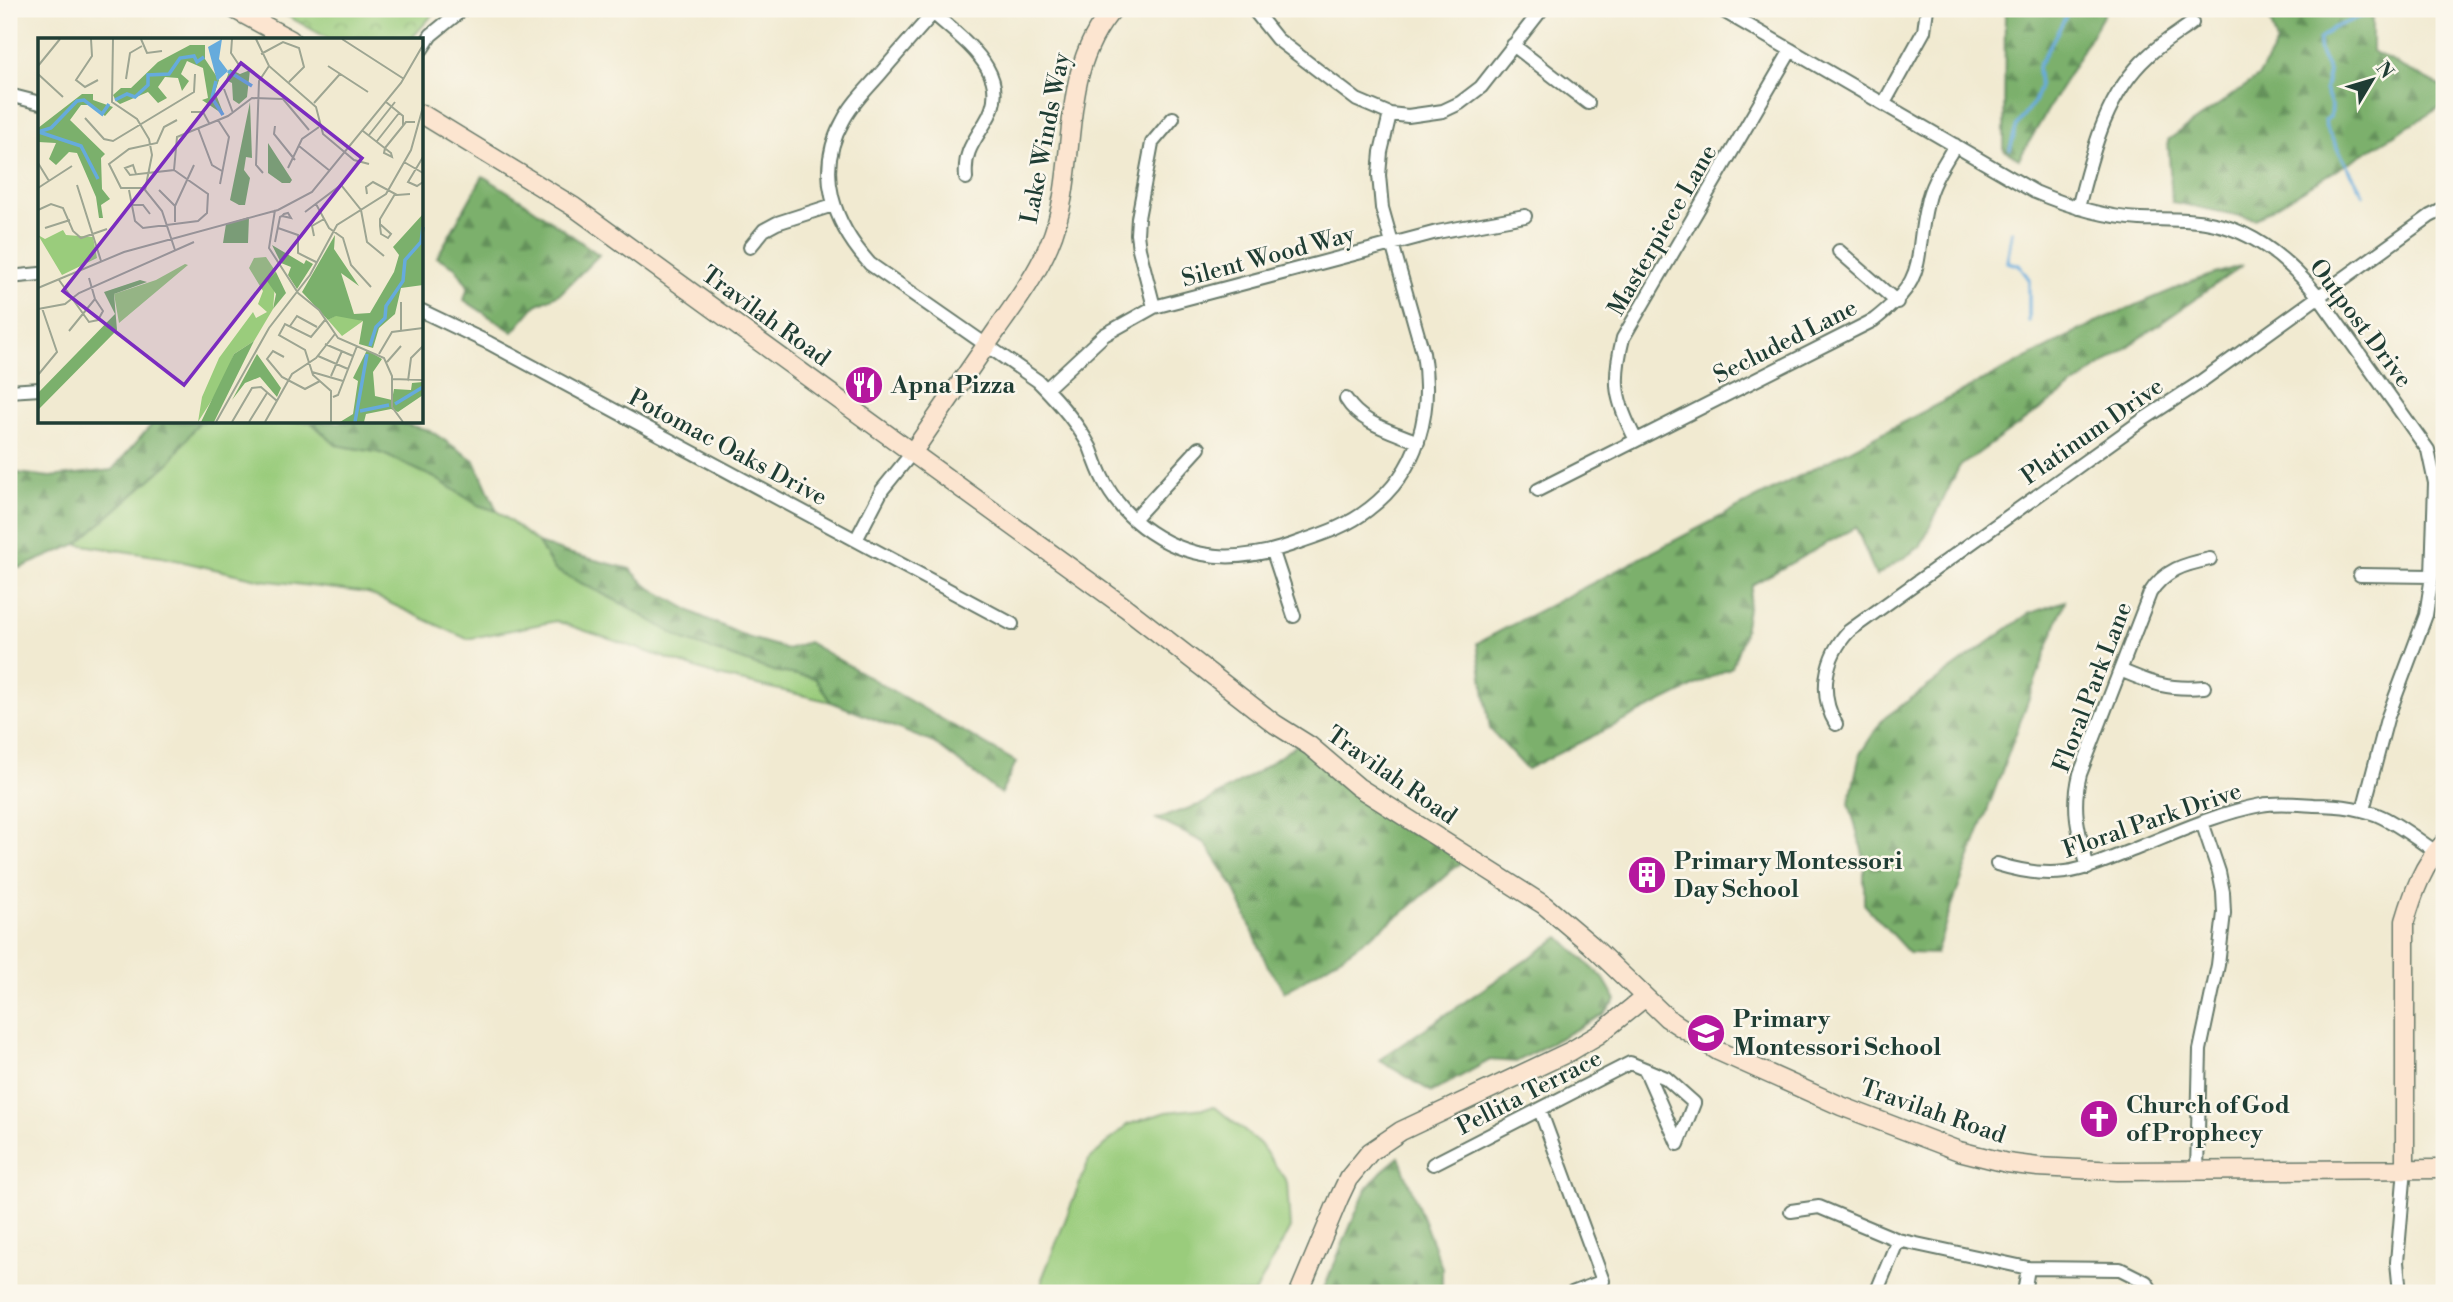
<svg xmlns="http://www.w3.org/2000/svg" width="2453" height="1302" viewBox="0 0 2453 1302" font-family="'Libre Bodoni',serif">
	<style>
		.grass { fill: #9acc7c; stroke: #5c8458; stroke-width: 2 }
		.forest { fill: url(#forest-firs); stroke: #4d7650; stroke-width: 2 }
		.park { fill: url(#park-crowns); stroke: #5c8458; stroke-width: 2 }
		.lines { fill: none; stroke-linecap: round; stroke-linejoin: round }
		.stream { stroke: #66abdc; stroke-width: 3.5 }
		.street-casing { stroke: #687a6b; stroke-width: 16 }
		.secondary-casing { stroke: #687a6b; stroke-width: 21 }
		.street { stroke: #fff; stroke-width: 12 }
		.secondary { stroke: #fce5d0; stroke-width: 18 }
		.labels { text-anchor: middle; stroke-width: 5; stroke-linejoin: round; paint-order: stroke }
		.street-label { font-size: 24px; fill: #1f3d34; stroke: #fbf7ec }
		.poi-label { font-size: 24px; font-weight: bold; fill: #1f3d34; stroke: #fbf7ec; text-anchor: start }
		.inset-river { fill: none; stroke: #66abdc; stroke-width: 3.5 }
		.inset-road { fill: none; stroke: #9da592; stroke-width: 2 }
		.view { fill: #7b2cbf; fill-opacity: 0.15; stroke: #7b2cbf; stroke-width: 3.5 }
		.inset-edge { fill: none; stroke: #1f3d34; stroke-width: 3.5 }
	</style>
	<defs>
		<pattern id="forest-firs" width="22" height="20" patternUnits="userSpaceOnUse" patternTransform="scale(1.75)"><rect width="22" height="20" fill="#7bb06c"/><path d="M5 1l3.5 6h-7zM16 11l3.5 6h-7z" fill="#64905a"/></pattern>
		<pattern id="park-crowns" width="20" height="18" patternUnits="userSpaceOnUse" patternTransform="scale(1.75)"><rect width="20" height="18" fill="#9acc7c"/><path d="M2 6a3 3 0 1 1 6 0M12 15a3 3 0 1 1 6 0" fill="none" stroke="#7da766"/></pattern>
	</defs>
	<rect width="100%" height="100%" fill="#fbf7ec"/>
	<filter id="ink" filterUnits="userSpaceOnUse"><feTurbulence type="fractalNoise" baseFrequency=".0143" numOctaves="2"/><feDisplacementMap in="SourceGraphic" scale="14" xChannelSelector="R" yChannelSelector="G"/><feConvolveMatrix kernelMatrix="1 2 1 2 8 2 1 2 1" color-interpolation-filters="sRGB"/></filter>
	<filter id="wash" filterUnits="userSpaceOnUse"><feTurbulence type="fractalNoise" baseFrequency=".00686" numOctaves="4" result="noise"/><feDisplacementMap in="SourceGraphic" scale="28" xChannelSelector="R" yChannelSelector="G"/><feGaussianBlur stdDeviation="1.57" result="paint"/><feColorMatrix in="noise" values="0 0 0 0 0 0 0 0 0 0 0 0 0 0 0 0 0 1.4 0 .05"/><feComposite in="paint" operator="in"/></filter>
	<g filter="url(#wash)">
		<rect width="100%" height="100%" fill="#f1ead1"/>
		<path class="grass" d="M 199,422 L 311,422 L 336,445 L 381,453 L 435,478 L 478,505 L 497,511 L 538,543 L 555,570 L 623,604 L 684,639 L 773,671 L 815,678 L 831,702 L 719,676 L 556,621 L 467,639 L 368,593 L 262,580 L 162,557 L 77,544 L 169,463 Z
			M 1215,1107 L 1260,1144 L 1287,1182 L 1290,1228 L 1255,1293 L 1042,1293 L 1042,1279 L 1089,1160 L 1127,1125 L 1166,1112 Z"/>
		<path class="forest" d="M 2005,9 L 2107,9 L 2019,159 L 2004,150 Z
			M 2267,9 L 2372,9 L 2372,51 L 2444,88 L 2444,105 L 2255,219 L 2172,202 L 2168,140 L 2258,77 L 2277,43 Z
			M 483,176 L 523,201 L 599,255 L 561,293 L 536,305 L 513,332 L 464,300 L 468,286 L 455,267 L 437,257 Z
			M 2243,265 L 1959,467 L 1920,547 L 1876,576 L 1856,527 L 1752,585 L 1743,637 L 1732,667 L 1527,769 L 1490,729 L 1477,643 L 2096,322 L 2196,280 Z
			M 154,422 L 199,422 L 169,463 L 77,544 L 20,568 L 9,565 L 9,472 L 50,477 L 112,470 Z
			M 311,422 L 395,422 L 429,430 L 475,461 L 497,511 L 478,505 L 435,478 L 381,453 L 336,445 Z
			M 538,543 L 568,553 L 630,569 L 647,586 L 698,615 L 747,637 L 787,649 L 808,642 L 1016,762 L 1001,794 L 934,743 L 831,702 L 815,678 L 773,671 L 684,640 L 623,604 L 555,570 Z
			M 2065,601 L 1947,919 L 1936,954 L 1909,953 L 1864,904 L 1864,858 L 1849,803 L 1860,754 L 1883,719 L 2028,614 Z
			M 1302,741 L 1467,857 L 1404,912 L 1348,952 L 1285,992 L 1267,965 L 1234,887 L 1205,843 L 1156,819 L 1202,804 L 1259,771 Z
			M 1560,937 L 1604,979 L 1616,1000 L 1604,1014 L 1516,1062 L 1490,1060 L 1432,1092 L 1379,1060 Z
			M 1399,1157 L 1442,1268 L 1442,1293 L 1322,1293 L 1366,1189 L 1382,1171 Z"/>
		<path class="park" d="M 275,9 L 438,9 L 410,40 L 331,40 Z"/>
		<g class="lines">
			<path class="stream" d="M 2362,9 L 2362,16 L 2333,28 L 2319,40 C 2318,53 2324,60 2329,71 L 2325,89 L 2331,105 L 2330,117 L 2325,120 L 2326,128 L 2363,194
				M 2010,149 L 2017,125 L 2034,102 L 2040,86 L 2038,67 L 2070,9
				M 2012,231 L 2007,262 L 2019,265 L 2029,279 L 2029,321"/>
		</g>
	</g>
	<g filter="url(#ink)">
		<g class="lines">
			<g class="street-casing">
				<path id="street" d="M 937,9 C 918,30 899,52 880,74 C 867,89 852,103 843,121 C 814,172 834,224 870,264 L 1038,381 C 1058,401 1076,421 1090,447 C 1094,457 1097,467 1102,477 C 1112,499 1130,519 1150,532 C 1199,565 1249,561 1302,541 C 1326,533 1349,525 1369,509 C 1419,471 1433,412 1423,353 L 1382,208 L 1379,175 L 1381,152 L 1390,114
					M 1253,9 L 1277,39 L 1357,100 L 1390,114 L 1408,116 L 1443,111 L 1460,103 L 1481,87 L 1542,9
					M 1720,9 L 2035,192 C 2068,206 2104,217 2140,219 C 2165,220 2189,218 2215,224 C 2258,233 2292,264 2319,297 L 2428,450 L 2435,483 L 2432,576 L 2426,615 L 2387,719 L 2363,810
					M 933,13 C 965,42 1016,75 985,123 C 972,144 964,153 966,178
					M 1513,45 L 1588,103
					M 422,49 L 431,35 L 463,9
					M 9,95 L 40,103
					M 1884,103 L 1924,31 L 1927,9
					M 2078,208 C 2092,154 2105,95 2148,56 C 2161,43 2177,34 2192,23
					M 750,247 L 764,230 L 777,223 L 833,205
					M 1839,251 L 1897,302
					M 9,277 L 40,274
					M 1154,307 L 1139,249 L 1137,234 L 1138,218 L 1152,143 L 1173,118
					M 422,311 L 489,343 L 1012,624
					M 1046,389 L 1104,335 L 1154,307 L 1437,232 L 1525,216
					M 9,391 L 40,389
					M 1346,399 C 1361,424 1392,431 1418,442
					M 1636,440 C 1615,400 1612,382 1623,338 L 1791,50
					M 1538,490 L 1874,320 C 1930,276 1913,263 1927,203 C 1931,182 1945,163 1955,145
					M 1134,519 L 1199,448
					M 856,540 L 882,490 L 912,453
					M 1273,552 L 1294,616
					M 2360,575 L 2432,576
					M 2120,670 C 2153,684 2168,690 2204,687
					M 1836,724 C 1818,694 1825,656 1849,631 L 2144,419 L 2196,385 L 2430,216 L 2444,209
					M 1997,864 C 2059,883 2082,870 2140,847 C 2180,831 2219,813 2261,805 C 2278,802 2297,804 2314,805 C 2338,805 2361,807 2382,817 C 2401,826 2418,840 2436,852
					M 2088,868 C 2079,834 2071,810 2080,774 L 2150,593 C 2164,570 2185,564 2210,559
					M 1540,1110 L 1603,1281 L 1572,1293
					M 1433,1164 L 1630,1063 L 1666,1078 L 1694,1103 L 1678,1144 L 1645,1069
					M 2197,1171 L 2200,1050 L 2218,965 L 2224,913 L 2223,892 L 2219,872 L 2202,822
					M 1791,1211 L 1819,1207 L 1898,1240 L 2028,1268 L 2120,1269 L 2146,1282 L 2153,1293
					M 1876,1293 L 1898,1240
					M 2024,1293 L 2028,1268
					M 2400,1293 L 2397,1262 L 2405,1168"/>
			</g>
			<g class="secondary-casing">
				<path id="secondary" d="M 234,9 L 291,40
					M 422,114 L 574,207 L 1126,608 L 1275,724 L 1310,746 L 1358,787 L 1544,905 L 1590,944 L 1667,1018 L 1718,1051 L 1841,1106 L 1959,1151 L 2007,1163 L 2038,1167 L 2117,1171 L 2444,1169
					M 912,453 C 940,413 968,372 996,331 C 1015,304 1036,276 1049,245 C 1082,168 1054,76 1113,9
					M 2405,1168 L 2405,921 C 2413,894 2423,864 2444,843
					M 1299,1293 L 1339,1198 L 1348,1179 L 1370,1152 L 1401,1131 L 1571,1051 L 1598,1035 L 1644,998"/>
			</g>
			<use href="#street" class="street"/>
			<use href="#secondary" class="secondary"/>
		</g>
	</g>
	<defs>
		<g id="restaurant-disc" transform="scale(2.0125)"><circle r="9.5" fill="#b5179e" stroke="#fbf7ec"/><path d="M-5-6h1v4h1v-4h1v4h1v-4h1v5L-1.5 .5V6h-2V.5L-5-1ZM5-6V6H3V1.5H1.5Q1.5-4 5-6Z" fill="#fff"/></g>
		<g id="building-disc" transform="scale(2.0125)"><circle r="9.5" fill="#b5179e" stroke="#fbf7ec"/><path d="M-4-6H4V6H1V3H-1V6H-4ZM-2.5-4.3h1.7v1.8h-1.7ZM.8-4.3h1.7v1.8H.8ZM-2.5-1h1.7V.8h-1.7ZM.8-1h1.7V.8H.8Z" fill="#fff"/></g>
		<g id="school-disc" transform="scale(2.0125)"><circle r="9.5" fill="#b5179e" stroke="#fbf7ec"/><path d="M0-5L7-2L0 1L-7-2ZM-4 1L0 2.5L4 1V4Q0 6-4 4Z" fill="#fff"/></g>
		<g id="church-disc" transform="scale(2.0125)"><circle r="9.5" fill="#b5179e" stroke="#fbf7ec"/><path d="M-1.2-6h2.4v3.5h3.3v2.4h-3.3V6h-2.4V-.1h-3.3v-2.4h3.3Z" fill="#fff"/></g>
	</defs>
	<g fill-rule="evenodd">
		<use href="#restaurant-disc" x="864" y="385"/>
		<use href="#building-disc" x="1647" y="875"/>
		<use href="#school-disc" x="1706" y="1033"/>
		<use href="#church-disc" x="2099" y="1119"/>
	</g>
	<g class="labels">
		<g class="street-label">
			<text transform="translate(1045 138) rotate(-79)" y="8">Lake Winds Way</text>
			<text transform="translate(1662 230) rotate(-60)" y="8">Masterpiece Lane</text>
			<text transform="translate(1268 256) rotate(-15)" y="8">Silent Wood Way</text>
			<text transform="translate(766 316) rotate(36)" y="8">Travilah Road</text>
			<text transform="translate(2361 323) rotate(53)" y="8">Outpost Drive</text>
			<text transform="translate(1785 341) rotate(-27)" y="8">Secluded Lane</text>
			<text transform="translate(2092 431) rotate(-35)" y="8">Platinum Drive</text>
			<text transform="translate(728 447) rotate(28)" y="8">Potomac Oaks Drive</text>
			<text transform="translate(2092 687) rotate(-69)" y="8">Floral Park Lane</text>
			<text transform="translate(1392 775) rotate(35)" y="8">Travilah Road</text>
			<text transform="translate(2152 820) rotate(-19)" y="8">Floral Park Drive</text>
			<text transform="translate(1529 1092) rotate(-27)" y="8">Pellita Terrace</text>
			<text transform="translate(1933 1111) rotate(19)" y="8">Travilah Road</text>
		</g>
		<g class="poi-label">
			<text x="891" y="393">Apna Pizza</text>
			<text x="1674" y="869">Primary Montessori<tspan x="1674" dy="28">Day School</tspan></text>
			<text x="1733" y="1027">Primary<tspan x="1733" dy="28">Montessori School</tspan></text>
			<text x="2126" y="1113">Church of God<tspan x="2126" dy="28">of Prophecy</tspan></text>
		</g>
	</g>
	<g transform="translate(38 38)">
		<rect width="385" height="385" fill="#f1ead1"/>
		<path d="M 228,219 L 238,234 L 235,271 L 216,303 L 196,316 L 184,346 L 160,384 L 164,359 L 181,320 L 215,274 L 218,280 L 229,274 L 220,266 L 225,253 L 211,230 L 216,220 ZM 147,226 L 150,227 L 81,285 L 76,256 L 118,242 ZM 297,278 L 308,278 L 325,283 L 304,298 L 290,282 Z" fill="#9acc7c"/>
		<path d="M 152,7 L 167,7 L 167,21 L 181,42 L 177,54 L 186,77 L 164,62 L 170,60 L 165,30 L 149,23 L 143,36 L 151,43 L 144,53 L 140,40 L 127,39 L 120,49 L 129,60 L 120,65 L 110,54 L 82,66 L 78,63 L 75,57 L 83,50 L 93,50 L 120,24 ZM 192,31 L 202,36 L 212,32 L 209,59 L 201,66 L 195,62 L 194,45 L 188,42 ZM 44,56 L 55,56 L 55,62 L 75,69 L 67,78 L 53,67 L 43,67 L 32,82 L 67,116 L 63,120 L 64,151 L 72,161 L 63,167 L 65,180 L 61,180 L 58,159 L 39,115 L 31,114 L 18,127 L 11,121 L 18,105 L 0,104 L 0,90 ZM 212,64 L 214,120 L 208,119 L 206,132 L 212,140 L 207,167 L 201,167 L 192,162 ZM 230,105 L 254,142 L 252,145 L 244,145 L 230,135 ZM 385,176 L 385,247 L 363,250 L 357,276 L 341,290 L 335,310 L 321,306 L 325,283 L 298,278 L 290,282 L 264,254 L 297,197 L 296,211 L 321,248 L 303,235 L 316,276 L 332,275 L 356,234 L 361,217 L 355,209 ZM 211,179 L 210,205 L 185,205 L 188,186 ZM 234,207 L 266,226 L 268,222 L 275,226 L 259,251 L 250,237 L 253,229 L 243,225 ZM 238,234 L 248,255 L 235,271 L 238,256 L 229,243 ZM 102,242 L 109,244 L 76,256 L 79,292 L 0,372 L 0,355 L 77,276 L 66,254 ZM 216,303 L 176,384 L 163,384 L 196,316 ZM 329,312 L 344,321 L 335,334 L 337,358 L 354,362 L 356,351 L 373,352 L 374,345 L 385,344 L 385,357 L 360,374 L 353,371 L 328,376 L 326,384 L 302,384 L 315,376 L 320,343 L 315,340 ZM 219,316 L 243,350 L 239,359 L 222,339 L 207,345 L 194,362 Z" fill="#7bb06c"/>
		<path d="M 25,192 L 28,197 L 55,199 L 59,220 L 24,237 L 0,197 L 7,201 Z" fill="#9acc7c"/>
		<path d="M 184,1 L 181,21 L 190,33 L 179,43 L 170,9 Z" fill="#66abdc"/>
		<path class="inset-river" d="M 190,33 L 214,48M 178,43 L 174,60 L 185,77M 77,62 L 89,56 L 97,59 L 110,47 L 110,37 L 131,36 L 142,20 L 156,18 L 159,24 L 166,19M 0,94 L 13,90 L 39,63 L 46,62 L 64,76 L 71,66M 1,94 L 43,108 L 60,141M 332,308 L 338,289 L 347,280 L 348,268 L 365,243 L 367,222 L 383,204 L 385,189M 357,366 L 385,349M 322,373 L 351,367M 317,384 L 329,316"/>
		<path class="inset-road" d="M 53,1 L 54,18 L 38,42 L 47,49 L 60,42M 75,1 L 74,64 L 99,81 L 111,101 L 114,117 L 107,152 L 124,173 L 137,212M 103,1 L 109,15 L 124,13M 194,1 L 193,15 L 201,27M 218,1 L 231,28 L 278,69 L 285,96 L 316,122 L 331,126M 304,1 L 366,41M 223,16 L 245,4 L 261,10 L 266,29 L 251,44M 0,28 L 22,1M 290,28 L 330,54M 0,36 L 25,59M 88,41 L 92,15 L 104,8M 186,51 L 195,75M 348,64 L 365,78 L 365,87M 276,65 L 302,36M 153,74 L 165,74 L 171,85M 47,80 L 66,101 L 75,103 L 156,54 L 157,36M 180,82 L 191,99 L 182,146M 237,88 L 236,96 L 257,122M 160,90 L 174,127 L 184,133M 325,93 L 353,115 L 354,119 L 346,115 L 347,110M 331,97 L 357,64M 339,103 L 361,75M 261,108 L 292,133M 347,110 L 368,84 L 377,84M 385,119 L 370,144 L 379,148 L 385,144M 366,124 L 385,135M 0,125 L 11,143M 250,130 L 264,101 L 281,89M 225,135 L 218,127 L 221,43 L 231,28M 98,136 L 95,127 L 87,130 L 92,137 L 136,132 L 139,99 L 190,78 L 214,60 L 245,61 L 271,92M 39,147 L 63,223M 0,150 L 34,128M 107,150 L 83,150 L 71,126 L 91,111 L 119,105 L 126,89 L 139,82M 91,152 L 97,183 L 105,190 L 160,183 L 169,175 L 170,156 L 136,132M 121,152 L 137,168M 329,156 L 328,149 L 335,144 L 359,157 L 372,156M 278,166 L 291,190 L 305,200 L 313,227 L 333,249M 94,167 L 105,167 L 112,176M 0,172 L 13,166 L 25,170 L 35,193 L 43,200 L 69,191M 237,172 L 231,210 L 260,255M 267,174 L 303,147 L 323,172 L 329,204 L 346,218M 137,184 L 137,168 L 156,127M 342,186 L 353,196 L 350,200 L 343,196 L 342,188 L 342,181 L 357,156M 7,190 L 32,182M 240,190 L 260,197 L 260,215 L 278,224M 276,198 L 274,188 L 286,181M 237,204 L 242,179 L 244,178 L 246,176 L 250,175 L 253,180 L 244,178M 21,242 L 51,284 L 60,282 L 65,273 L 57,261M 0,250 L 86,214 L 240,172 L 274,154 L 363,45 L 385,7M 260,255 L 281,272 L 300,300 L 346,320 L 354,338 L 354,369 L 365,384M 0,271 L 27,266 L 41,255 L 156,204M 287,282 L 273,299 L 247,286 L 241,297 L 267,312 L 275,337 L 293,353 L 293,384M 252,288 L 259,278 L 279,289M 31,293 L 57,261 L 51,240M 363,293 L 363,264M 287,306 L 315,318M 341,316 L 354,294 L 385,290M 280,318 L 310,331M 246,319 L 235,313 L 229,321 L 244,339 L 267,351 L 282,343M 349,324 L 363,308M 274,334 L 305,343M 0,337 L 19,314 L 4,270M 293,338 L 304,313M 354,341 L 385,342M 370,343 L 373,320 L 385,308M 295,359 L 300,357 L 319,308M 178,384 L 231,290 L 272,237 L 299,187 L 348,156 L 373,112 L 385,69M 194,384 L 214,350 L 223,349 L 239,363M 211,384 L 229,355M 227,384 L 254,336 L 278,320 L 297,296"/>
		<path class="view" d="M 203,25 L 324,120 L 146,347 L 25,253 Z"/>
		<rect width="385" height="385" class="inset-edge"/>
	</g>
	<rect width="2453" height="1302" fill="none" stroke="#fbf7ec" stroke-width="35"/>
	<g transform="translate(2372 80) rotate(52)" stroke="#fbf7ec" stroke-width="5" paint-order="stroke">
	<path d="M0-5L12 26L0 18L-12 26Z" fill="#1f3d34"/>
	<text y="-10" font-size="19" font-weight="bold" text-anchor="middle" fill="#1f3d34">N</text>
	</g>
</svg>
